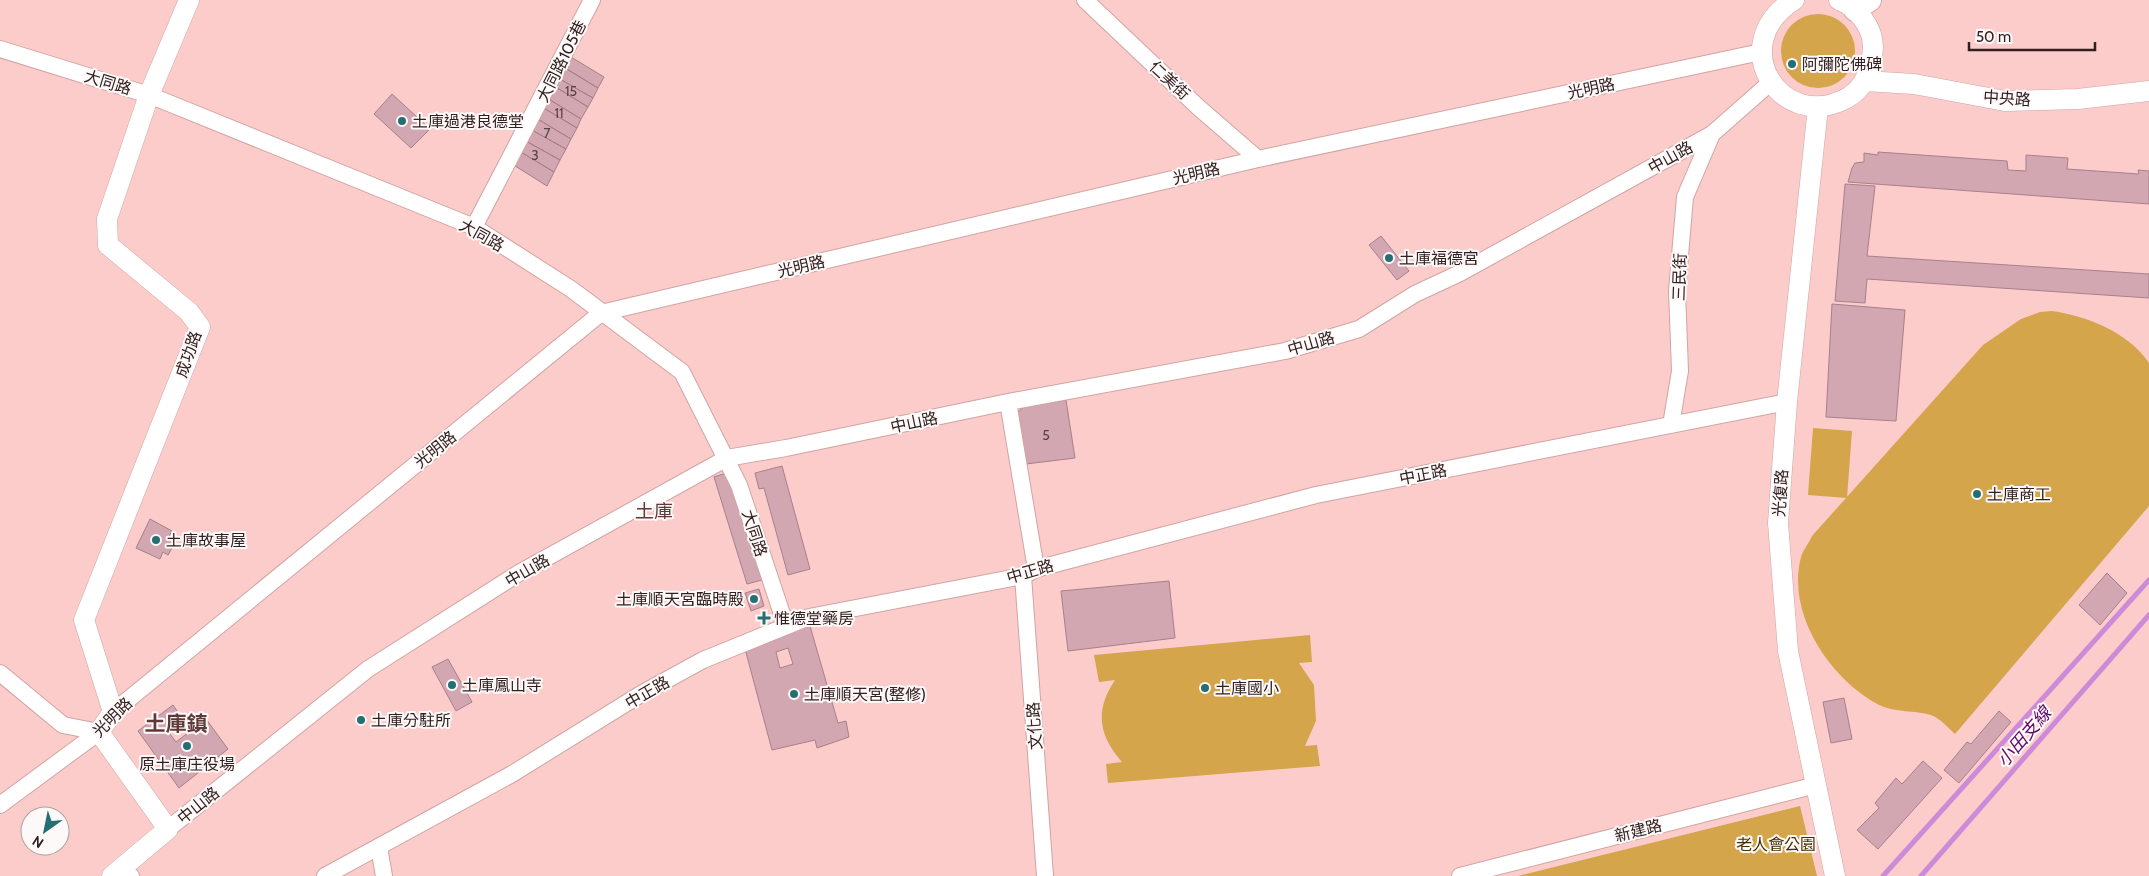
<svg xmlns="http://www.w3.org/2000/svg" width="2149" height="876" viewBox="0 0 2149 876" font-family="Cabin,'Noto Sans TC',sans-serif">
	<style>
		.green { fill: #d4a54a }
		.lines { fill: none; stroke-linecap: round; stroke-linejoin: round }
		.stream { stroke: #cc8ad8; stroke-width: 5 }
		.building { fill: #d3a7b2; stroke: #a97f8a; fill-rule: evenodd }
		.minor-casing { stroke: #d1a4a2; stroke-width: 18 }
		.tertiary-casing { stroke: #d1a4a2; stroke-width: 21 }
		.secondary-casing { stroke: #d1a4a2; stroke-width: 24 }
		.minor { stroke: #fff; stroke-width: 16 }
		.tertiary { stroke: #fff; stroke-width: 20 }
		.secondary { stroke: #fff; stroke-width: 22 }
		.poi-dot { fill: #236f74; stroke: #fef9f9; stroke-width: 2 }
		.labels { text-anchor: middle; stroke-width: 4; stroke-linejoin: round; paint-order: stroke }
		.number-label { font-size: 14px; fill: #5a4244 }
		.street-label { font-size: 16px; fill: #31201f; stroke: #fef9f9 }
		.poi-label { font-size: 16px; fill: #31201f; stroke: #fef9f9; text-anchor: start }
		.park-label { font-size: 16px; fill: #422e01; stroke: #fef9f9 }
		.water-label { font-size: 18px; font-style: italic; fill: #600a6d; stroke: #fef9f9 }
		.quarter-label { font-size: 19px; fill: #5f3a39; stroke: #fef9f9 }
		.district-label { font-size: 21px; font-weight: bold; fill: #5f3a39; stroke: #fef9f9 }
	</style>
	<rect width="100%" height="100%" fill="#fbccca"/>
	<path class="green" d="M1781 51a37 37 0 1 1 74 0a37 37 0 1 1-74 0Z
		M 2052,311 C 2087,316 2128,332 2149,363 L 2149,506 L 1955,734 C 1949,729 1940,718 1931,715 C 1915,710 1896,713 1879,705 C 1830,679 1786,614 1801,557 C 1803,550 1809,543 1812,536 L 1983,345 L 2021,319 L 2040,312 Z
		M 1813,428 L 1852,431 L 1847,498 L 1808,495 Z
		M 1310,635 L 1312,662 L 1299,663 L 1314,685 L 1316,721 L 1305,746 L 1317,745 L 1320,766 L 1108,783 L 1106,764 L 1122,762 C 1098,735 1095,710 1115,680 L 1099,682 L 1094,655 Z
		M 1800,806 L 1817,876 L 1518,876 Z"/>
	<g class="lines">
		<path class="stream" d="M 1883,876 L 2149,580
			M 1921,876 L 2149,615"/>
	</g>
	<path class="building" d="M 571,57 L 604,77 L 598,88 L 565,68 Z
		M 565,68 L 598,88 L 593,98 L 558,78 Z
		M 558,78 L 593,98 L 588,107 L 554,86 Z
		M 554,86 L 588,107 L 581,119 L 547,98 Z
		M 392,94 L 430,129 L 411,148 L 374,114 Z
		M 547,98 L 581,119 L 577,128 L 542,107 Z
		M 542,107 L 577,128 L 571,139 L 536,118 Z
		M 536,118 L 571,139 L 566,149 L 530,129 Z
		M 530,129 L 566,149 L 560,160 L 524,140 Z
		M 524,140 L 560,160 L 554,172 L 519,151 Z
		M 519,151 L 554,172 L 547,186 L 512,164 Z
		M 1878,152 L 2007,161 L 2008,170 L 2026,171 L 2026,155 L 2068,158 L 2067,169 L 2139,174 L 2138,170 L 2149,171 L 2149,204 L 1848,182 L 1852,168 L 1855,163 L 1864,162 L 1864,153 L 1878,155 Z
		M 1845,184 L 1875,186 L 1867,256 L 2149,274 L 2149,298 L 1867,279 L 1865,303 L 1835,301 Z
		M 1381,236 L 1409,271 L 1397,280 L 1369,245 Z
		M 1832,304 L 1905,310 L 1896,421 L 1826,417 Z
		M 1066,400 L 1075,458 L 1026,464 L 1017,413 L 1025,406 Z
		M 782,466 L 810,569 L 788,575 L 764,488 L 759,489 L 755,473 Z
		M 729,472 L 762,580 L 747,584 L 714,477 Z
		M 150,519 L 172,531 L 168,538 L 176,541 L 168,555 L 163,552 L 160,559 L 136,548 Z
		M 2107,573 L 2127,593 L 2100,625 L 2079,605 Z
		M 1169,581 L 1175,638 L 1068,651 L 1061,591 Z
		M 759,589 L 764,606 L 751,611 L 745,593 Z
		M 810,626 L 838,723 L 846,721 L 849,737 L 817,748 L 815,740 L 772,750 L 744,645 ZM 788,648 L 793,664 L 780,668 L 776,652 Z
		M 448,659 L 472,702 L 456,711 L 432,667 Z
		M 1844,698 L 1852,739 L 1831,743 L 1823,702 Z
		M 173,705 L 182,718 L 167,730 L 176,742 L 206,719 L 228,749 L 179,788 L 138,731 Z
		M 1999,711 L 2011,722 L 1959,783 L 1944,770 L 1967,742 L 1971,744 Z
		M 1923,761 L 1942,778 L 1878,849 L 1857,830 L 1879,808 L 1875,803 L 1896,778 L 1902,784 Z"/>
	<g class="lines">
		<g class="minor-casing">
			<path id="minor" d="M 1085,0 L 1198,107 L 1258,159
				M 0,49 L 149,95 L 474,227 L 571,289 L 682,372 L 739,485 L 786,626
				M 474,227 L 592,0
				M 1008,402 L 1036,569
				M 1671,425 L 1680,371 L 1677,291 L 1685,197 L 1712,134
				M 1023,576 L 1045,876
				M 0,673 L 63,725 L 99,732
				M 113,712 L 601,313 L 1258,159 L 1761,52
				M 0,805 L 99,732
				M 168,829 L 368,669 L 519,573 L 727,458 L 786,448 L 1008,402 L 1285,351 L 1359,329 L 1415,294 L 1460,273 L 1712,134 L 1771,82
				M 379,847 L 384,876
				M 119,872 L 131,876
				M 325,876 L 512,774 L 641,694 L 703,660 L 809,617 L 1023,576 L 1036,569 L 1316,495 L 1787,402
				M 1460,876 L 1816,785"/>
		</g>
		<g class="tertiary-casing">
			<path id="tertiary" d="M 1794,0 C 1724,44 1781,134 1847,98 C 1865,88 1872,67 1873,47 C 1873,27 1857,7 1839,0
				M 1865,81 L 1914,84 L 2005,101 L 2078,99 L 2149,91
				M 1818,107 L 1787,402 L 1778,523 L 1788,651 L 1835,876
				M 112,876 L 168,829 L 99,732 L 113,712 L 84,620 L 200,327 L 189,312 L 108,245 L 107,219 L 149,95 L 189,0"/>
		</g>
		<g class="secondary-casing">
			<path id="secondary" d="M 1855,10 L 1870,0"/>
		</g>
		<use href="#minor" class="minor"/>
		<use href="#tertiary" class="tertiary"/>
		<use href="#secondary" class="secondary"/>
	</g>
	<g class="poi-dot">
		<circle cx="1792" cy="64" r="5"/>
		<circle cx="402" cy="121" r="5"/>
		<circle cx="1389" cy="258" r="5"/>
		<circle cx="1977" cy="494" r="5"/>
		<circle cx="156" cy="540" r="5"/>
		<circle cx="754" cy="599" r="5"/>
		<path d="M761.5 610.5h5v5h5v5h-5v5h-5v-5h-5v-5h5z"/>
		<circle cx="452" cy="685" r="5"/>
		<circle cx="1205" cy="688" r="5"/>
		<circle cx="794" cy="694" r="5"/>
		<circle cx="361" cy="720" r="5"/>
		<circle cx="187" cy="746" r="5"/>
	</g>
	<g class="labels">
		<g class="number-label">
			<text x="571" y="96">15</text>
			<text x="559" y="118">11</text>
			<text x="547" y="138">7</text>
			<text x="535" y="160">3</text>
			<text x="1046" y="440">5</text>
		</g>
		<g class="street-label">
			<text transform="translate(561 61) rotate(-63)" y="6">大同路105巷</text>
			<text transform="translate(1170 80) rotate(43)" y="6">仁美街</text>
			<text transform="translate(108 82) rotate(17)" y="6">大同路</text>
			<text transform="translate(1591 88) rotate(-12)" y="6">光明路</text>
			<text transform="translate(2007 98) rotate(4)" y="6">中央路</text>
			<text transform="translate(1670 157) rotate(-29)" y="6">中山路</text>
			<text transform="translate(1196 173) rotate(-13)" y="6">光明路</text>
			<text transform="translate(482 235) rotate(29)" y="6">大同路</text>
			<text transform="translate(801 266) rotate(-13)" y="6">光明路</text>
			<text transform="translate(1679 277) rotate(-88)" y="6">三民街</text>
			<text transform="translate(1311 343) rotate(-16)" y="6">中山路</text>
			<text transform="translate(188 354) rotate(-71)" y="6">成功路</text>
			<text transform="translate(914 422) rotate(-12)" y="6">中山路</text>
			<text transform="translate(435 449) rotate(-39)" y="6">光明路</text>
			<text transform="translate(1423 474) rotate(-11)" y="6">中正路</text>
			<text transform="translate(1780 493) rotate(-86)" y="6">光復路</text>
			<text transform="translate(755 533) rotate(72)" y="6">大同路</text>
			<text transform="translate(527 570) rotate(-30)" y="6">中山路</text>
			<text transform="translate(1030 571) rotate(-16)" y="6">中正路</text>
			<text transform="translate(647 692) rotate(-30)" y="6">中正路</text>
			<text transform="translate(112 717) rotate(-45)" y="6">光明路</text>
			<text transform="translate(1034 726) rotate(-94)" y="6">文化路</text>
			<text transform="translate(198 805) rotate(-39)" y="6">中山路</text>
			<text transform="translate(1638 830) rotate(-14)" y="6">新建路</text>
		</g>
		<g class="poi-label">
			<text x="1802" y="70">阿彌陀佛碑</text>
			<text x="412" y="127">土庫過港良德堂</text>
			<text x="1399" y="264">土庫福德宮</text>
			<text x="1987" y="500">土庫商工</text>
			<text x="166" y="546">土庫故事屋</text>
			<text x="744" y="605" text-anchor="end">土庫順天宮臨時殿</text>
			<text x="774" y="624">惟德堂藥房</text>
			<text x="462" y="691">土庫鳳山寺</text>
			<text x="1215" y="694">土庫國小</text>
			<text x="804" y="700">土庫順天宮(整修)</text>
			<text x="371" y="726">土庫分駐所</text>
			<text x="187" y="770" text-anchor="middle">原土庫庄役場</text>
		</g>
		<g class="park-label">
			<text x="1776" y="850">老人會公園</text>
		</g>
		<g class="water-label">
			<text transform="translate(2024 737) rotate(-49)" y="6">小田支線</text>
		</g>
		<g class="quarter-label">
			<text x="654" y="518">土庫</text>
		</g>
		<g class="district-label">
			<text x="176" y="731">土庫鎮</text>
		</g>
	</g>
	<g transform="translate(45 831) rotate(213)"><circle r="24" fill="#fef9f9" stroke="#aca2a2"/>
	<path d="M0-4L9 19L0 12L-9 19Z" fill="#236f74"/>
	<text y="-8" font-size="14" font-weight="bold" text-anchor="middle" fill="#31201f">N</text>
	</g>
	<path d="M1969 42v8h126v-8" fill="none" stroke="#31201f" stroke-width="2.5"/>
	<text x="1976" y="42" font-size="15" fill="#31201f" stroke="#fef9f9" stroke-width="4" paint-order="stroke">50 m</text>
</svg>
